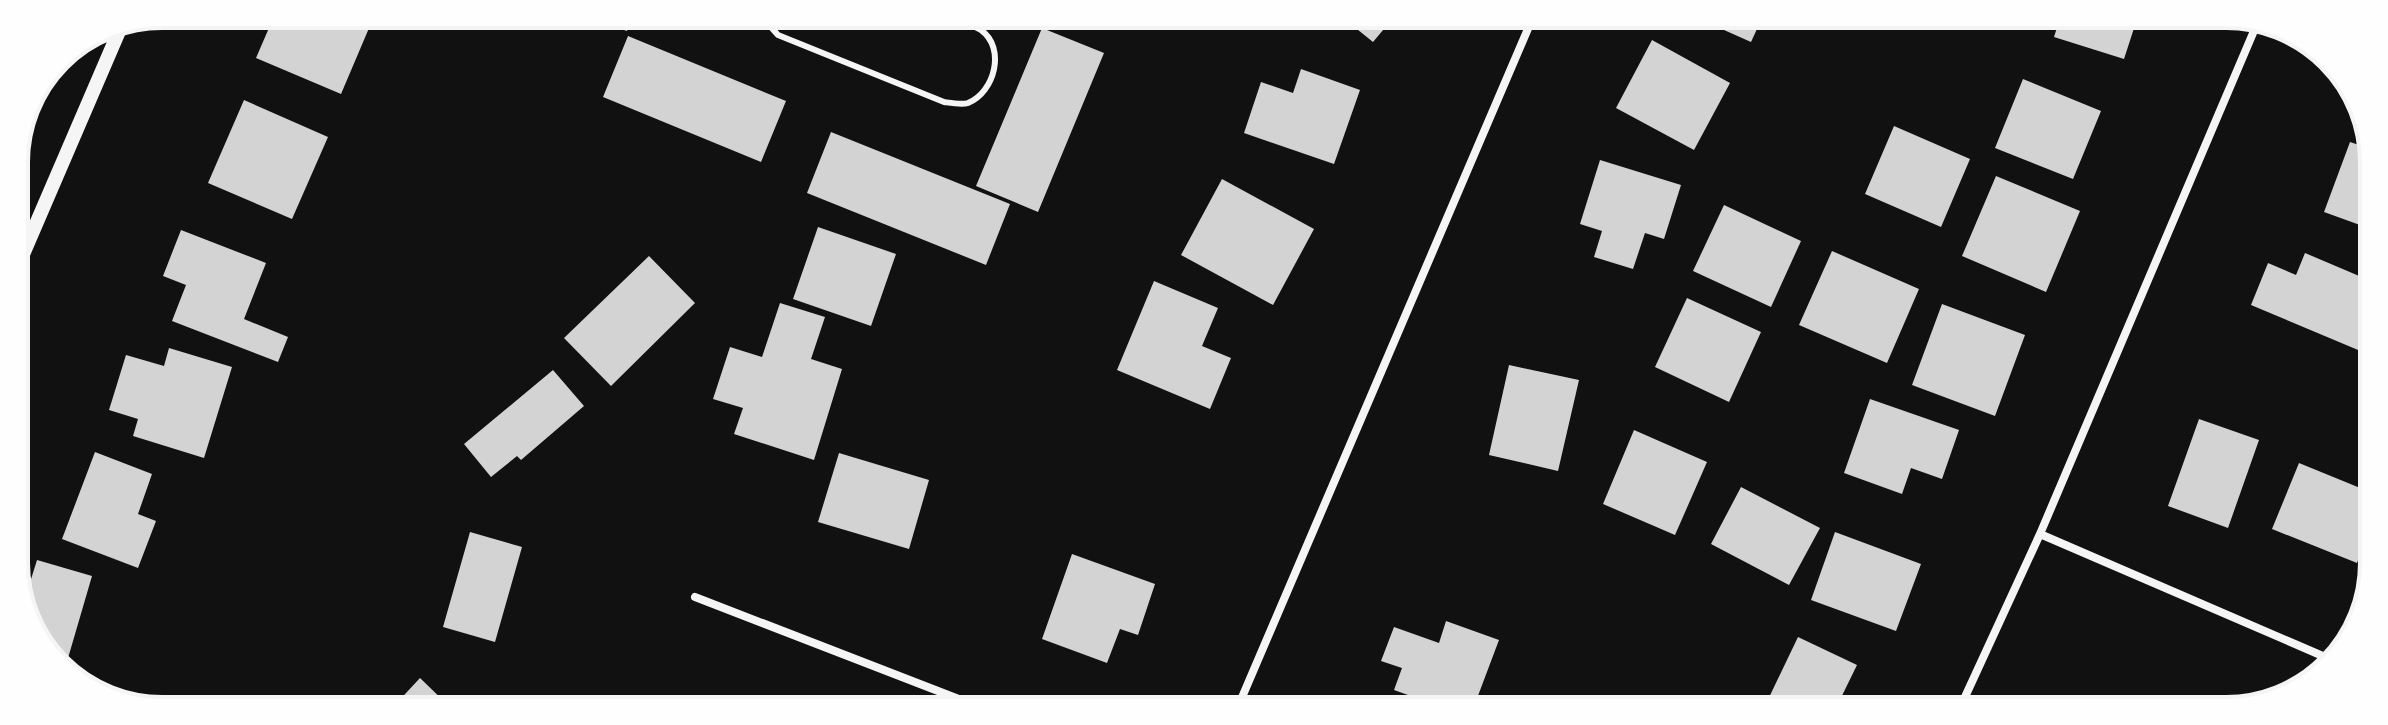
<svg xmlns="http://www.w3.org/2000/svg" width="2388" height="725" viewBox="0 0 2388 725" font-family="'Work Sans',sans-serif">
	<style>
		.building { fill: #d3d3d3 }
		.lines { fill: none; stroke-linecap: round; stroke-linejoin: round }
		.service { stroke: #f5f5f5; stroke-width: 6 }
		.minor { stroke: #f5f5f5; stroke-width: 8 }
		.tertiary { stroke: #f5f5f5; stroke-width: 14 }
		.rim { fill: none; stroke: #f5f5f5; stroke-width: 4 }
	</style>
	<rect width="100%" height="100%" fill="#111"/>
	<path class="building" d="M 275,14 L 375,14 L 341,94 L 256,58 Z
		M 579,15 L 632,15 L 627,31 Z
		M 1054,16 L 1091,16 L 1086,28 Z
		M 1342,17 L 1394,17 L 1373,42 Z
		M 1697,18 L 1762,18 L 1751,42 Z
		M 2060,18 L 2137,19 L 2124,59 L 2054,37 Z
		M 1042,28 L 1104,53 L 1038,212 L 976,186 Z
		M 628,36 L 786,101 L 761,162 L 603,97 Z
		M 1652,40 L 1730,83 L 1694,150 L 1616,108 Z
		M 1301,69 L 1360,90 L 1334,164 L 1244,133 L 1261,82 L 1293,93 Z
		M 2023,79 L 2101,111 L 2073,179 L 1995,148 Z
		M 244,100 L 328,137 L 292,219 L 208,183 Z
		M 1894,126 L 1970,159 L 1941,227 L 1865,194 Z
		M 831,132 L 1010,204 L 986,265 L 807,193 Z
		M 2350,142 L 2371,149 L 2371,229 L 2324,212 Z
		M 1600,160 L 1681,185 L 1664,239 L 1645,233 L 1633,269 L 1594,257 L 1602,231 L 1580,224 Z
		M 1996,176 L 2080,211 L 2046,292 L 1962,256 Z
		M 1222,179 L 1314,229 L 1273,305 L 1181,255 Z
		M 1724,205 L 1801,241 L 1771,307 L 1693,271 Z
		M 818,227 L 896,254 L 871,326 L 793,299 Z
		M 181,230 L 266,263 L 244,319 L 288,337 L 278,362 L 172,321 L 186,285 L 163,276 Z
		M 1832,251 L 1919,289 L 1887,363 L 1799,325 Z
		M 2305,253 L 2371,281 L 2358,316 L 2370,321 L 2370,355 L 2251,305 L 2268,263 L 2296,275 Z
		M 649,256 L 695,303 L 611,386 L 564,338 Z
		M 1154,281 L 1218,308 L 1202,346 L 1231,358 L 1210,409 L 1117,370 Z
		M 1687,298 L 1761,332 L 1729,402 L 1655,367 Z
		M 780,303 L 825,317 L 811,359 L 842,369 L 814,460 L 734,434 L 743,408 L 713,399 L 730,347 L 762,357 Z
		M 1942,304 L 2025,335 L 1995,416 L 1912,385 Z
		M 169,348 L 232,367 L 204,458 L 133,436 L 138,419 L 109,410 L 126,355 L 164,366 Z
		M 1509,365 L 1579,380 L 1558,471 L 1489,455 Z
		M 553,370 L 584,406 L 521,460 L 517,456 L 491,477 L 464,444 Z
		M 1870,399 L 1959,430 L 1942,479 L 1911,468 L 1902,494 L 1844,473 Z
		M 2199,419 L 2259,440 L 2228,528 L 2168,506 Z
		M 1634,430 L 1707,462 L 1675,535 L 1603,504 Z
		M 95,452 L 152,474 L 138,514 L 156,521 L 138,568 L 62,539 Z
		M 839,453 L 929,480 L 909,549 L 818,522 Z
		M 2299,463 L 2370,492 L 2369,532 L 2357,563 L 2272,529 Z
		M 1741,487 L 1820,528 L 1789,585 L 1711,544 Z
		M 470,532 L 522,547 L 495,642 L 443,627 Z
		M 1835,532 L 1921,564 L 1896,631 L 1811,600 Z
		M 1072,554 L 1155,584 L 1138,635 L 1120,629 L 1107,663 L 1042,639 Z
		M 37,560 L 92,576 L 66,665 L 51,660 L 23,605 Z
		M 1446,621 L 1499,640 L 1473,709 L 1447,709 L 1394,690 L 1402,668 L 1381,661 L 1394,627 L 1439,643 Z
		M 1798,637 L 1857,665 L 1835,710 L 1763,710 Z
		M 420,678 L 450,707 L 393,707 Z
		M 2088,700 L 2130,709 L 2130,710 L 2085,710 Z"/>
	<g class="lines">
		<path class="service" d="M 760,15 L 778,35 L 944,102 C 951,103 962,105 968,103 C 995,92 1006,48 981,30 C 971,24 957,20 946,16"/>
		<path class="minor" d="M 2040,534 L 2332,660
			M 695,597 L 982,708
			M 1237,709 L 1533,17
			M 1959,710 L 2040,534 L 2259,19"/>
		<path class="tertiary" d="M 15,273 L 123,22"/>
	</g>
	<path d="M0 0H2388V725H0ZM162 28H2226A134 134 0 0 1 2360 162V563A134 134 0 0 1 2226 697H162A134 134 0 0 1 28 563V162A134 134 0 0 1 162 28Z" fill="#fefefe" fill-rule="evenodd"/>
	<path class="rim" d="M162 28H2226A134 134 0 0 1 2360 162V563A134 134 0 0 1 2226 697H162A134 134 0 0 1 28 563V162A134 134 0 0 1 162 28Z"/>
</svg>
